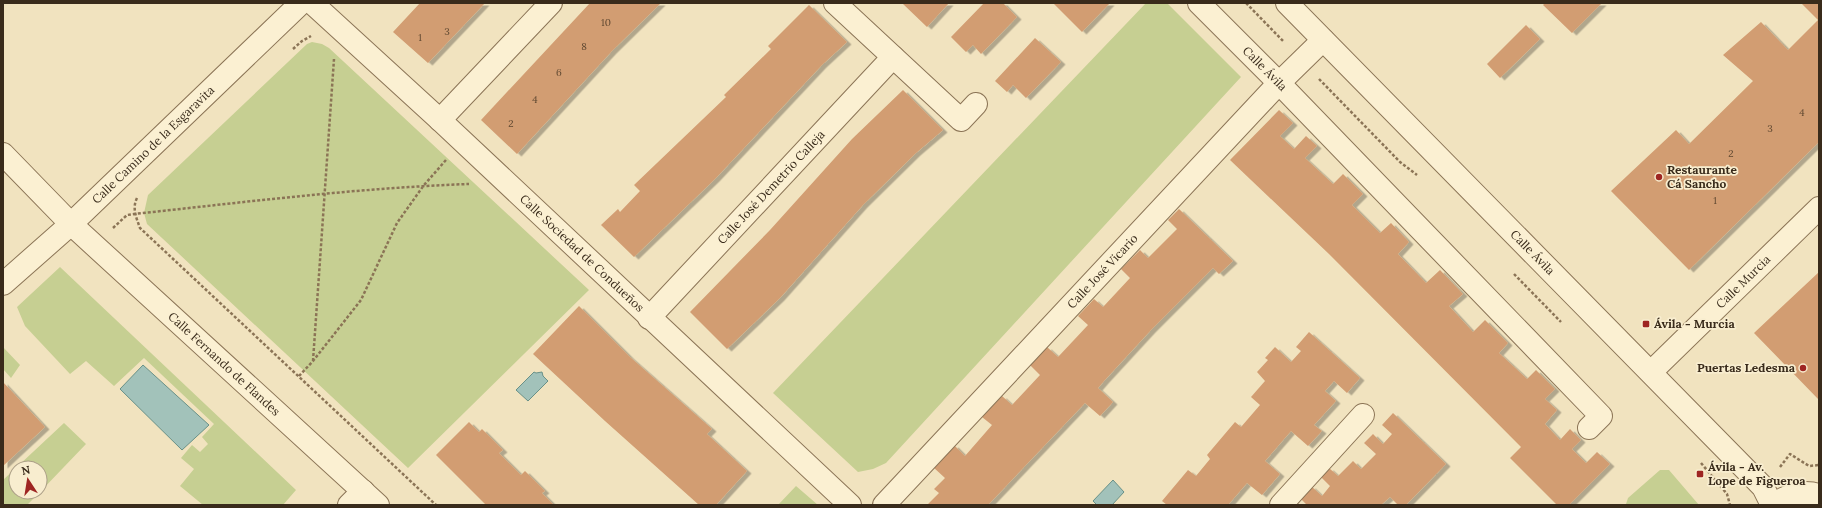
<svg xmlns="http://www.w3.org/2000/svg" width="1822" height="508" viewBox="0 0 1822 508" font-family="Lora,serif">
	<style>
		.green { fill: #c6cf92 }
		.water { fill: #a2c2ba; stroke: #699188 }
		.building { fill: #d29d72; filter: url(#shadow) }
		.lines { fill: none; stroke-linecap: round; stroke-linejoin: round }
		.street-casing { stroke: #8b7456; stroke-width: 24 }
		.path { stroke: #8b7456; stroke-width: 2.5; stroke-dasharray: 3 2; stroke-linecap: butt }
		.street { stroke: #fbf0d2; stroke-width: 22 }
		.poi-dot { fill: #9e2522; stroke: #f8edcf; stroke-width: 1.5 }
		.labels { text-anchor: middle; stroke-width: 3.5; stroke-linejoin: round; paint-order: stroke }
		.number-label { font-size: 10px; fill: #5f4831 }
		.street-label { font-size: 12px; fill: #392b1b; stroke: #f8edcf }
		.poi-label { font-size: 12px; font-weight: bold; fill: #392b1b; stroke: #f8edcf; text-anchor: start }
	</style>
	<defs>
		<filter id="shadow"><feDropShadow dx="4.5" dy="2.5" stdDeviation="0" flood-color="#0004"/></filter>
	</defs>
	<rect width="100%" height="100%" fill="#f1e3bf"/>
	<path class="green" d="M 1146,3 L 1167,3 L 1241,77 L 886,463 L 873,469 L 858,472 L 773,393 Z
		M 312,42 L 322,44 L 329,48 L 589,290 L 408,468 L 147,224 L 144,213 L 148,195 L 307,44 Z
		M 60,267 L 296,490 L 283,505 L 203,505 L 180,486 L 194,469 L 181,458 L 192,445 L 200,452 L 208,444 L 202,437 L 214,424 L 144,358 L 114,386 L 86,361 L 70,374 L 25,326 L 17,307 Z
		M 3,347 L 20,365 L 11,378 L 3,369 Z
		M 64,423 L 86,444 L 40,492 L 40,468 L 16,468 L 16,492 L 40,492 L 27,505 L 3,505 L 3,480 Z
		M 1660,470 L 1669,470 L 1699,505 L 1627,505 L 1626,504 L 1628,498 Z
		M 796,486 L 818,505 L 778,505 Z"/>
	<path class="water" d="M 143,365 L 209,425 L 182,450 L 120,389 Z
		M 534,372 L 536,373 L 542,372 L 543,376 L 548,381 L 528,401 L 516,390 Z
		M 1113,480 L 1124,492 L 1112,505 L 1097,505 L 1093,501 Z"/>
	<path class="building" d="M 420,3 L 485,3 L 428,63 L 393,32 Z
		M 590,3 L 661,3 L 612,51 L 517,154 L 481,120 Z
		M 904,3 L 949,3 L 927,27 L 903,4 Z
		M 984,3 L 1003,3 L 1017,17 L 981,54 L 973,45 L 966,52 L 951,37 Z
		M 1053,3 L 1110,3 L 1082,32 Z
		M 1545,3 L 1602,3 L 1572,33 L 1543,5 Z
		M 1801,3 L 1819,3 L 1819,142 L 1689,270 L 1611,191 L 1676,130 L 1689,144 L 1753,81 L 1723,55 L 1761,22 L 1788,50 L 1818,20 Z
		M 809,5 L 847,42 L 822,65 L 715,179 L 634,257 L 601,225 L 618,209 L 620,212 L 640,191 L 634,185 L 726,97 L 724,95 L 771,49 L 768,46 Z
		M 1526,25 L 1540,39 L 1500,78 L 1487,64 Z
		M 1035,38 L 1061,62 L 1026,98 L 1013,85 L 1007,92 L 995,81 Z
		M 903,90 L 943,130 L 916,153 L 863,205 L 780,298 L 727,349 L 690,312 L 770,230 L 852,139 Z
		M 1279,110 L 1293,123 L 1280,136 L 1294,149 L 1306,136 L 1317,146 L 1305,158 L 1333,184 L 1343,174 L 1363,194 L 1352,205 L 1380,233 L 1391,223 L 1409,242 L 1398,254 L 1426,283 L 1440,270 L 1463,294 L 1449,306 L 1473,332 L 1485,320 L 1508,343 L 1499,353 L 1527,379 L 1536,370 L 1555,389 L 1545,399 L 1557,410 L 1545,424 L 1560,440 L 1570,429 L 1581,440 L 1572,449 L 1586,463 L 1597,452 L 1610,464 L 1569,505 L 1557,505 L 1510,458 L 1521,447 L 1329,254 L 1230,160 Z
		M 1179,209 L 1233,261 L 1219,274 L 1213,268 L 1151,330 L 1104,381 L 1098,388 L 1113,402 L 1100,416 L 1085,403 L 988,505 L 927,505 L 939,493 L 934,489 L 945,478 L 933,467 L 954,445 L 965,456 L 992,425 L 982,417 L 1002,396 L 1012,405 L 1040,375 L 1030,365 L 1047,347 L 1058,357 L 1088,325 L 1078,316 L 1094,299 L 1103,307 L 1130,278 L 1121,269 L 1140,250 L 1148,258 L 1177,229 L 1168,220 Z
		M 1819,272 L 1819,400 L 1754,333 Z
		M 579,306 L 630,357 L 712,429 L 707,434 L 747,471 L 716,505 L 699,505 L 605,421 L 533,354 Z
		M 1309,332 L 1360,378 L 1347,393 L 1334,381 L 1325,391 L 1336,401 L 1314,425 L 1322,431 L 1308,446 L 1291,431 L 1265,461 L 1280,474 L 1262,495 L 1247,483 L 1228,505 L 1167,505 L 1162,501 L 1188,470 L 1196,476 L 1210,459 L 1207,455 L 1235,422 L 1241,427 L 1260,405 L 1251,397 L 1265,381 L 1257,372 L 1268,360 L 1265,358 L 1275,347 L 1291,362 L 1301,351 L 1296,347 Z
		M 3,382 L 45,427 L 3,466 Z
		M 1393,413 L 1446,464 L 1406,505 L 1398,505 L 1390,497 L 1381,505 L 1307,505 L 1300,498 L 1311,486 L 1322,496 L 1330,486 L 1320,476 L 1329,468 L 1338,476 L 1353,461 L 1361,469 L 1376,454 L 1364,443 L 1373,434 L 1383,444 L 1392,434 L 1382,425 Z
		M 469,422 L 479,432 L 482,429 L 503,450 L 499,453 L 521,475 L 525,471 L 545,491 L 542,493 L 554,505 L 486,505 L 436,455 Z"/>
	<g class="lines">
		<g class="street-casing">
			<g id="street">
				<path id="s1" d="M 312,3 L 440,120 L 850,505"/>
				<path d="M 835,3 L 961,120 L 976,104"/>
				<path id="s2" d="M 1199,3 L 1279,83 L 1601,416 L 1589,428"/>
				<path id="s3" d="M 1287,3 L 1763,487 L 1772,505"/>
				<path d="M 440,120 L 551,3"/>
				<path id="s4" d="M 3,154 L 71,224 L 378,505"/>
				<path id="s5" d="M 3,284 L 71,224 L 301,3"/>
				<path id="s6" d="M 649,318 L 893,57"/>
				<path id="s7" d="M 1651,372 L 1819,208"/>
				<path d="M 349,505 L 363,491"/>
				<path id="s8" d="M 884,505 L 1279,83 L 1323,40"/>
				<path d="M 1281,505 L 1363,415"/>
				<path d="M 1773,505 C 1787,495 1802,490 1819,495"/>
			</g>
		</g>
		<path class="path" d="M 1246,3 L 1284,42
			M 293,49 L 302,41 L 311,36
			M 1319,79 L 1400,162 L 1417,175
			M 137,198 C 132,208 136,217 140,228 L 436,505
			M 113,228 L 127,215 L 134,214 C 246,202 357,188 469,184
			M 1514,274 L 1561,322
			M 313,361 L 334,59
			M 299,376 L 313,361 L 361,300 L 397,223 L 424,185 L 446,160
			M 1701,463 L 1727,494 L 1730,505
			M 1780,467 L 1790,454 L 1809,466 L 1819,465"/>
		<use href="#street" class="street"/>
	</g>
	<g class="poi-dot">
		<circle cx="1659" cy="177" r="4"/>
		<rect x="1642" y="320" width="8" height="8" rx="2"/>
		<circle cx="1803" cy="368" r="4"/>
		<rect x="1696" y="470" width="8" height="8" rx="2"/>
	</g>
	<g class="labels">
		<g class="number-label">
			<text x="606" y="26">10</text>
			<text x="447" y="35">3</text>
			<text x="420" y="41">1</text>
			<text x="584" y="50">8</text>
			<text x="559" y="76">6</text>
			<text x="535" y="103">4</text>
			<text x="1802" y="116">4</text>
			<text x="511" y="127">2</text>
			<text x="1770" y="132">3</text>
			<text x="1731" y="157">2</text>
			<text x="1715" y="204">1</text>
		</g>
		<g class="street-label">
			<text dy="4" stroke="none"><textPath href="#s2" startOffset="93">Calle Ávila</textPath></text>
			<text dy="4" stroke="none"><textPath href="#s5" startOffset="205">Calle Camino de la Esgaravita</textPath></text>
			<text dy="4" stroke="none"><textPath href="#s6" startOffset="179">Calle José Demetrio Calleja</textPath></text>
			<text dy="4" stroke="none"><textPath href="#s3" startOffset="350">Calle Ávila</textPath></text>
			<text dy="4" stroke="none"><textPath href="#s1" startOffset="368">Calle Sociedad de Condueños</textPath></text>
			<text dy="4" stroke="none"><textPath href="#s8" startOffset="320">Calle José Vicario</textPath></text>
			<text dy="4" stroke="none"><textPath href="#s7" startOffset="129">Calle Murcia</textPath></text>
			<text dy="4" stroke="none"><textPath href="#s4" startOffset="305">Calle Fernando de Flandes</textPath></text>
		</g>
		<g class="poi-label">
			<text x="1667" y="174">Restaurante<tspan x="1667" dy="14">Cá Sancho</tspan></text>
			<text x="1654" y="328">Ávila - Murcia</text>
			<text x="1795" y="372" text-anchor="end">Puertas Ledesma</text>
			<text x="1708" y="471">Ávila - Av.<tspan x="1708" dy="14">Lope de Figueroa</tspan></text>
		</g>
	</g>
	<rect width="1822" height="508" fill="none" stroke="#392b1b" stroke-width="8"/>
	<g transform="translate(28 480) rotate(348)"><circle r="19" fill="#f8edcf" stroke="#ac9f87"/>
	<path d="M0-3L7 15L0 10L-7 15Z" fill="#9e2522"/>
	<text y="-6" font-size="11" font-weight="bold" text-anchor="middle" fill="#392b1b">N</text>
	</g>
</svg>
